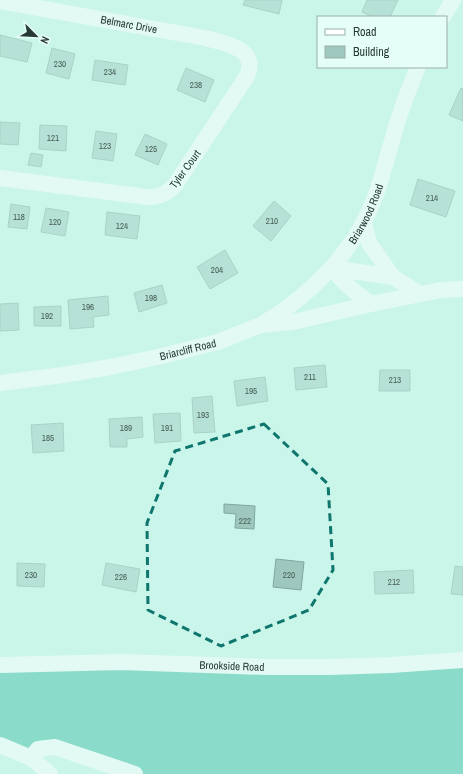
<svg xmlns="http://www.w3.org/2000/svg" width="463" height="774" viewBox="0 0 463 774" font-family="'Archivo Narrow',sans-serif">
	<style>
		.forest { fill: #3fbba4 }
		.building { fill: #9ec8be; stroke: #7ea79d }
		.lines { fill: none; stroke-linecap: round; stroke-linejoin: round }
		.minor { stroke: #fff; stroke-width: 16 }
		.marked { fill: none; stroke: #0f766e; stroke-width: 3; stroke-dasharray: 8 5; stroke-linejoin: round }
		.labels { text-anchor: middle; stroke-width: 3; stroke-linejoin: round; paint-order: stroke }
		.number-label { font-size: 9px; fill: #465d57 }
		.street-label { font-size: 11px; fill: #283935; stroke: #e5fef8 }
	</style>
	<rect width="100%" height="100%" fill="#caf5ea"/>
	<path class="forest" d="M 463,659 L 463,774 L 131,774 L 55,747 L 31,758 L 0,745 L 0,666 Z"/>
	<path class="building" d="M 245,0 L 282,0 L 279,14 L 243,5 Z
		M 367,0 L 398,0 L 390,17 L 373,17 L 362,12 Z
		M 0,35 L 32,43 L 27,62 L 0,56 Z
		M 52,48 L 75,54 L 69,79 L 46,73 Z
		M 95,60 L 128,65 L 125,85 L 92,80 Z
		M 186,68 L 214,80 L 205,102 L 177,90 Z
		M 461,88 L 463,89 L 463,121 L 449,115 Z
		M 0,122 L 20,123 L 18,145 L 0,144 Z
		M 40,125 L 67,126 L 66,151 L 39,149 Z
		M 96,131 L 117,134 L 113,161 L 92,158 Z
		M 145,134 L 167,144 L 158,165 L 135,155 Z
		M 31,153 L 43,155 L 41,167 L 28,165 Z
		M 418,179 L 455,191 L 446,217 L 410,205 Z
		M 274,201 L 291,216 L 271,241 L 253,226 Z
		M 11,204 L 30,207 L 27,229 L 8,227 Z
		M 46,208 L 69,212 L 65,236 L 41,232 Z
		M 107,212 L 140,216 L 137,239 L 105,235 Z
		M 225,250 L 238,273 L 210,289 L 197,267 Z
		M 162,285 L 167,303 L 139,312 L 134,293 Z
		M 108,296 L 109,315 L 93,317 L 94,327 L 70,329 L 68,300 Z
		M 18,303 L 19,330 L 0,331 L 0,304 Z
		M 61,306 L 61,326 L 34,326 L 34,307 Z
		M 325,365 L 327,387 L 296,390 L 294,368 Z
		M 380,370 L 410,370 L 410,391 L 379,391 Z
		M 265,377 L 268,401 L 237,406 L 234,381 Z
		M 212,396 L 215,432 L 194,433 L 192,398 Z
		M 180,413 L 181,441 L 155,443 L 153,414 Z
		M 142,417 L 143,437 L 127,439 L 127,447 L 110,447 L 109,419 Z
		M 63,423 L 64,451 L 33,453 L 31,425 Z
		M 224,504 L 255,506 L 254,529 L 235,528 L 236,514 L 224,513 Z
		M 276,559 L 304,562 L 301,590 L 273,587 Z
		M 17,563 L 45,564 L 44,587 L 17,586 Z
		M 106,563 L 140,569 L 136,592 L 102,585 Z
		M 455,566 L 463,567 L 463,595 L 451,594 Z
		M 413,570 L 414,593 L 375,594 L 374,572 Z"/>
	<g class="lines">
		<g class="minor">
			<path id="s1" d="M 0,1 L 205,38 C 224,43 259,48 247,76 L 175,185 C 167,194 159,197 147,197 L 0,178"/>
			<path d="M 443,17 L 453,0"/>
			<path d="M 364,222 L 369,243 L 393,277"/>
			<path d="M 332,268 L 393,277 L 420,294"/>
			<path d="M 332,268 C 343,283 355,293 371,304"/>
			<path id="s2" d="M 264,323 C 312,294 355,251 375,197 C 381,181 385,164 390,148 C 397,120 407,93 418,67"/>
			<path id="s3" d="M 0,383 L 63,375 L 110,367 L 158,357 L 218,342 L 261,325 L 293,322 L 371,304 L 441,290 L 463,289"/>
			<path id="s4" d="M 0,665 L 121,662 L 267,667 L 329,667 L 391,665 L 463,660"/>
			<path d="M 0,745 L 31,758 L 50,774"/>
			<path d="M 31,758 L 38,749 L 55,747 L 135,774"/>
		</g>
	</g>
	<path d="M0 0H463V774H0ZM 264,424 L 328,484 L 333,570 L 309,610 L 221,646 L 148,610 L 147,523 L 175,451 Z" fill="#caf5ea" fill-opacity=".55" fill-rule="evenodd"/>
	<path class="marked" d="M 264,424 L 328,484 L 333,570 L 309,610 L 221,646 L 148,610 L 147,523 L 175,451 Z"/>
	<g class="labels">
		<g class="number-label">
			<text x="60" y="67">230</text>
			<text x="110" y="75">234</text>
			<text x="196" y="88">238</text>
			<text x="53" y="141">121</text>
			<text x="105" y="149">123</text>
			<text x="151" y="152">125</text>
			<text x="432" y="201">214</text>
			<text x="19" y="220">118</text>
			<text x="272" y="224">210</text>
			<text x="55" y="225">120</text>
			<text x="122" y="229">124</text>
			<text x="217" y="273">204</text>
			<text x="151" y="301">198</text>
			<text x="88" y="310">196</text>
			<text x="47" y="319">192</text>
			<text x="310" y="380">211</text>
			<text x="395" y="383">213</text>
			<text x="251" y="394">195</text>
			<text x="203" y="418">193</text>
			<text x="126" y="431">189</text>
			<text x="167" y="431">191</text>
			<text x="48" y="441">185</text>
			<text x="245" y="524">222</text>
			<text x="31" y="578">230</text>
			<text x="289" y="578">220</text>
			<text x="121" y="580">226</text>
			<text x="394" y="585">212</text>
		</g>
		<g class="street-label">
			<text dy="4" stroke="none"><textPath href="#s1" startOffset="131">Belmarc Drive</textPath></text>
			<text transform="translate(185 169) rotate(-54)" y="4">Tyler Court</text>
			<text dy="4" stroke="none"><textPath href="#s2" startOffset="152">Briarwood Road</textPath></text>
			<text dy="4" stroke="none"><textPath href="#s3" startOffset="191">Briarcliff Road</textPath></text>
			<text dy="4" stroke="none"><textPath href="#s4" startOffset="232">Brookside Road</textPath></text>
		</g>
	</g>
	<rect x="317" y="16" width="130" height="52" fill="#e5fef8" stroke="#99afaa"/>
	<rect x="325" y="29" width="20" height="6" fill="#ffffff" stroke="#99afaa"/>
	<text x="353" y="36" font-size="12" fill="#283935">Road</text>
	<rect x="325" y="46" width="20" height="12" fill="#9ec8be" stroke="#99afaa"/>
	<text x="353" y="56" font-size="12" fill="#283935">Building</text>
	<g transform="translate(36 36) rotate(114)" stroke="#e5fef8" stroke-width="3" paint-order="stroke">
	<path d="M0-3L7 15L0 10L-7 15Z" fill="#283935"/>
	<text y="-6" font-size="11" font-weight="bold" text-anchor="middle" fill="#283935">N</text>
	</g>
</svg>
